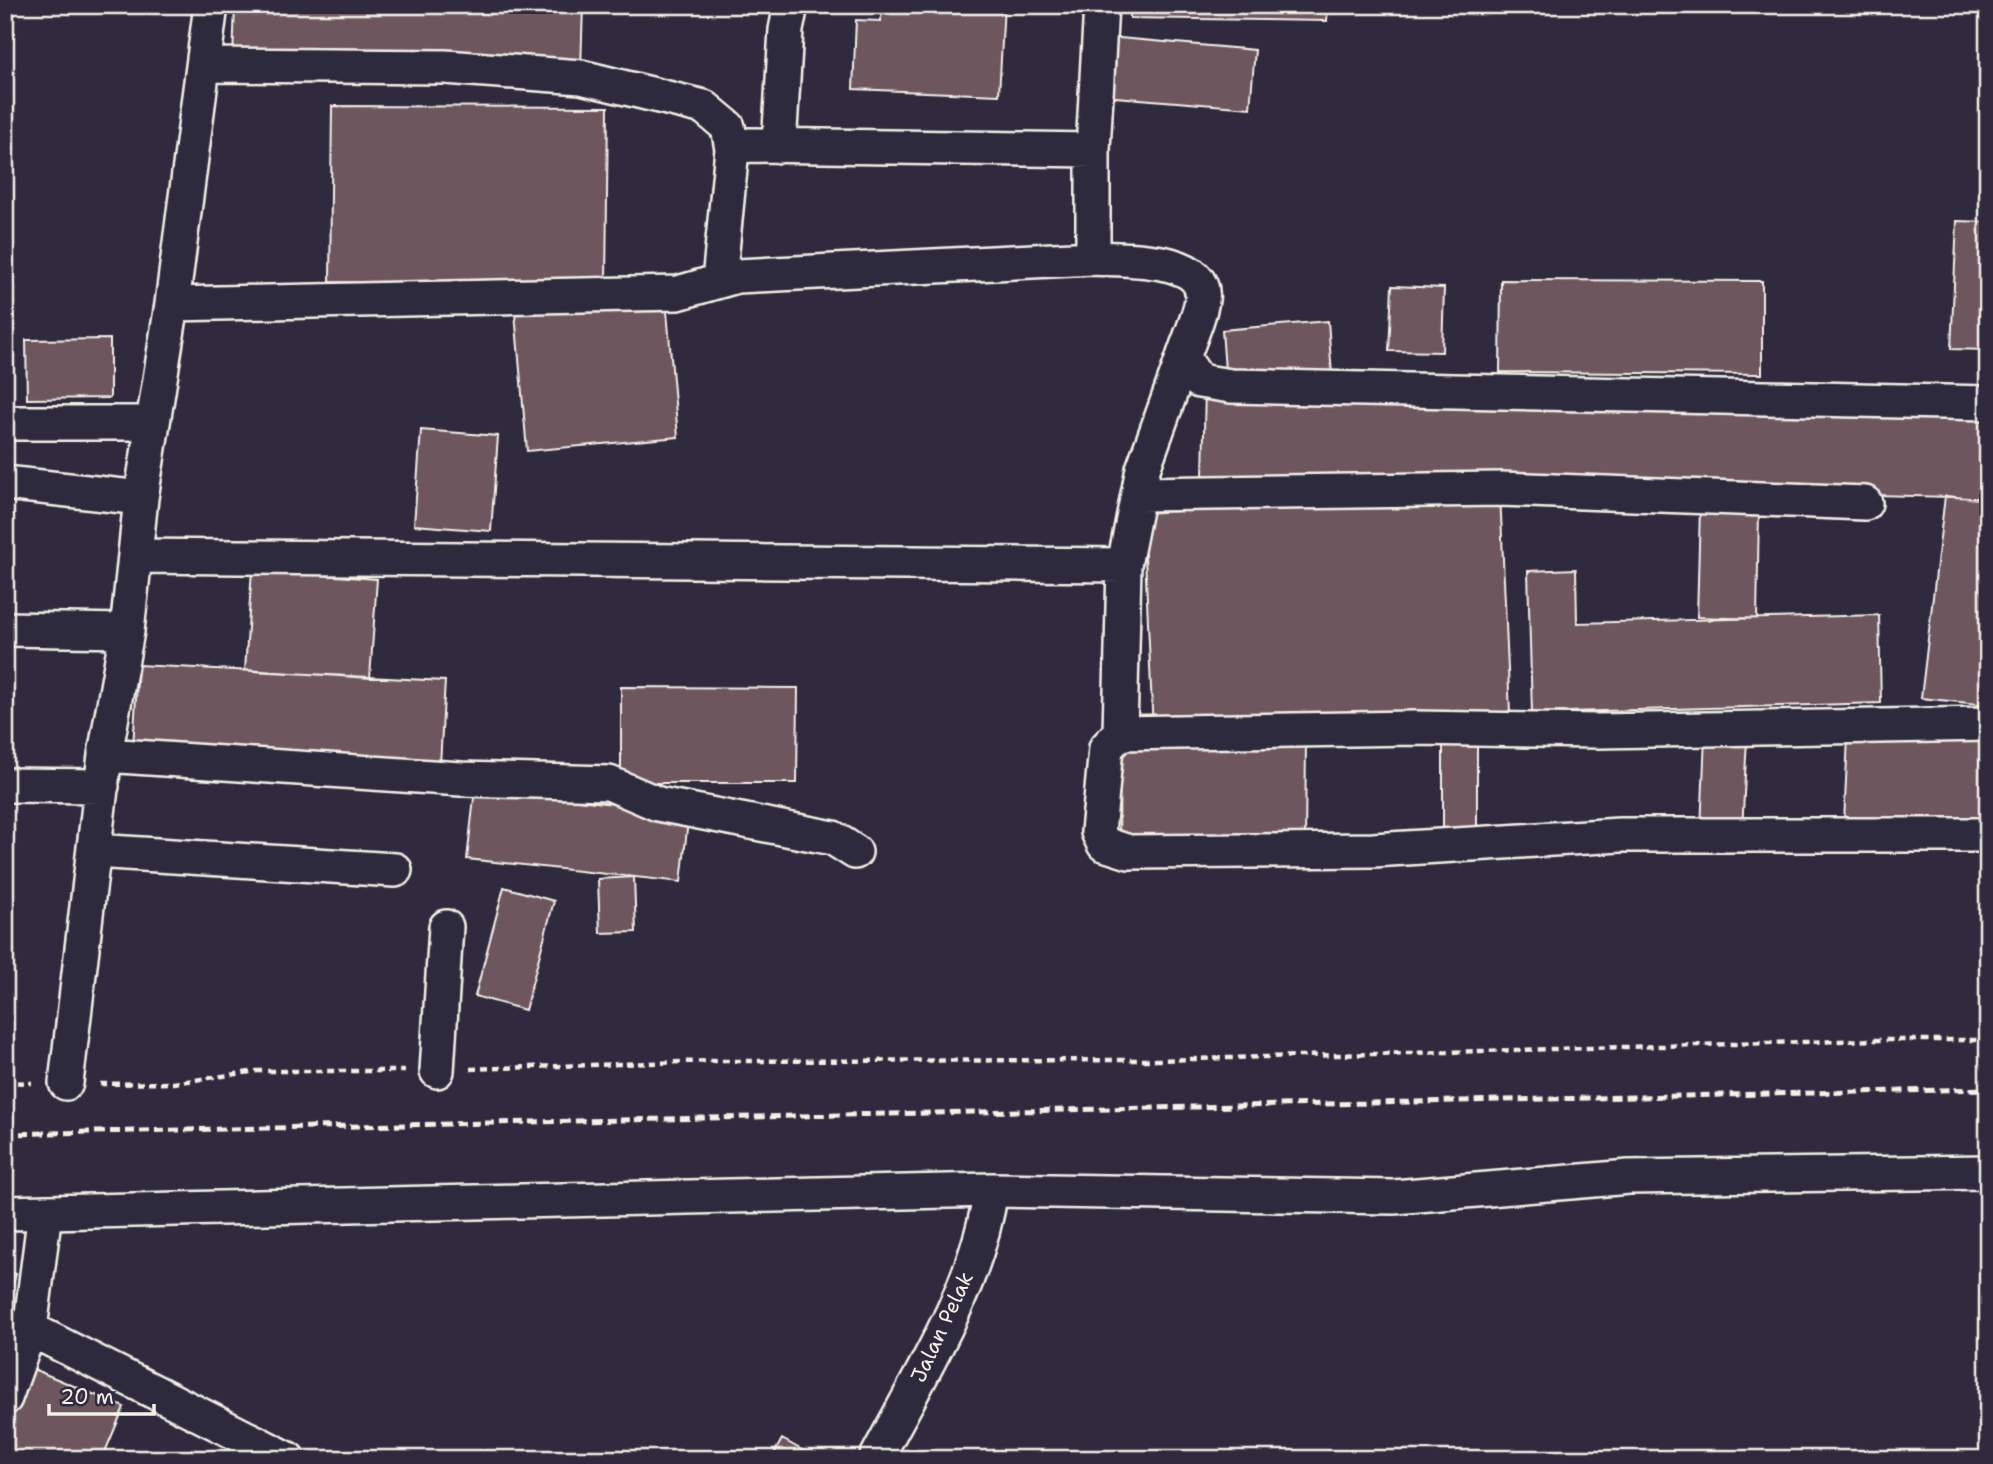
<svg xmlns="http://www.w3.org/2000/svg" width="1993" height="1464" viewBox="0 0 1993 1464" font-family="'Shantell Sans',sans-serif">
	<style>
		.building { fill: #6e565f; stroke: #f4f1e8; stroke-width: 2 }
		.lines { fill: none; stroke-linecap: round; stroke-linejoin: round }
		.minor-casing { stroke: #f4f1e8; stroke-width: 38 }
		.path { stroke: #f4f1e8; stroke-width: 4.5; stroke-dasharray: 7 5; stroke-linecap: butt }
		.minor { stroke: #2f2a3d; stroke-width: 33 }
		.rail { stroke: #f4f1e8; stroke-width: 5; stroke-dasharray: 10 5; stroke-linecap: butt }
		.labels { text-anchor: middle; stroke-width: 6; stroke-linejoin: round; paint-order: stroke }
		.street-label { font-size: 21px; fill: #f4f1e8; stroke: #2f2a3d }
	</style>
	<rect width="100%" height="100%" fill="#2f2a3d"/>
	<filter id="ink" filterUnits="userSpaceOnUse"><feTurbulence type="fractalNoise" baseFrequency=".0143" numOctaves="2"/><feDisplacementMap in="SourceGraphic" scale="14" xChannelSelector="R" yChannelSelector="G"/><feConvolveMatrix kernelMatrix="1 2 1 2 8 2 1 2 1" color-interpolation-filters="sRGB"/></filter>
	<g filter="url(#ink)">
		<path class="building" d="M 235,5 L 583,5 L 581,69 L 233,59 Z
			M 882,5 L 1004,5 L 999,95 L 853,89 L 856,20 L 881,21 Z
			M 1130,5 L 1328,5 L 1327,21 L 1130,18 Z
			M 1108,37 L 1255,50 L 1250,108 L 1103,96 Z
			M 332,106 L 608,107 L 606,284 L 330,282 Z
			M 1957,221 L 1988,222 L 1988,350 L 1951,349 Z
			M 1501,280 L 1762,281 L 1762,374 L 1500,372 Z
			M 1392,286 L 1444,288 L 1442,352 L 1389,351 Z
			M 666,300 L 678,437 L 527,451 L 515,313 Z
			M 1328,321 L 1332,375 L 1226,384 L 1222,330 Z
			M 110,339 L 110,398 L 27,399 L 26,340 Z
			M 1205,387 L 1988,409 L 1988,498 L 1203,477 Z
			M 421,430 L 498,436 L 491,531 L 414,525 Z
			M 1500,493 L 1510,713 L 1153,732 L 1143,513 Z
			M 1945,496 L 1988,500 L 1988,705 L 1921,698 Z
			M 1700,508 L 1759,510 L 1757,619 L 1697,617 Z
			M 1576,569 L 1577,623 L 1879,615 L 1881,703 L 1532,713 L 1528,571 Z
			M 252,570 L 377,579 L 370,678 L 245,670 Z
			M 138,665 L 445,681 L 440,764 L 133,748 Z
			M 621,687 L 798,688 L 797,783 L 621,783 Z
			M 1848,736 L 1988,742 L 1988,829 L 1844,823 Z
			M 1705,737 L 1747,739 L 1742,831 L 1701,829 Z
			M 1120,740 L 1306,740 L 1305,847 L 1119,847 Z
			M 1443,744 L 1477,744 L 1477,828 L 1443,828 Z
			M 475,789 L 689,812 L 681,882 L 467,859 Z
			M 634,877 L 636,932 L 600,933 L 598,879 Z
			M 504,887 L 554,901 L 525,1010 L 475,996 Z
			M 5,1271 L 16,1274 L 5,1313 Z
			M 26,1366 L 124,1407 L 102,1459 L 5,1459 L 5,1417 Z
			M 782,1439 L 818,1459 L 771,1459 Z"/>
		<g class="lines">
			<g class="minor-casing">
				<path id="minor" d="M 1101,5 L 1093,150 L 1093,258 C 1121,260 1209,255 1202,300 C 1199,319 1189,339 1183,358 L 1199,381 L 1231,386 L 1988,403
					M 205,65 L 445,67 L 581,77 L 704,107 L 728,127 L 732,149 L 719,281
					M 779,146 L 786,30 L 791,5
					M 732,149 L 749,145 L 1093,150
					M 172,304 L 678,293 L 737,276 L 1093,258
					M 5,423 L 153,423
					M 5,483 L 141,498
					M 1139,494 L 1501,489 L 1865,503
					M 136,556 L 1124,565
					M 5,629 L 127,631
					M 1988,724 L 1599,731 L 1415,728 L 1120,733 L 1106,748 L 1098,832 L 1104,844 L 1129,852 L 1373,850 L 1620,835 L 1988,835
					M 1120,733 L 1124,565 L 1143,469 L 1183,358
					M 105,755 L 461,779 L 609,783 L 658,804 L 833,838 L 855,852
					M 5,785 L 102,786
					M 94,851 L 395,870
					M 437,1071 L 446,927
					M 66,1083 L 105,755 L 127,631 L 141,498 L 172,304 L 211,5
					M 5,1213 L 991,1190 L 1394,1197 L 1629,1177 L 1988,1172
					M 30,1329 L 288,1459
					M 5,1398 L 30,1329 L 45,1212
					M 876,1459 C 921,1373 977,1287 991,1190"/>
			</g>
			<path class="path" d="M 470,1069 L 712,1061 L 1157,1060 L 1876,1040 L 1988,1040
				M 5,1082 L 32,1083
				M 100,1084 L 174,1083 L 257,1071 L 405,1071"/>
			<use href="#minor" class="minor"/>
			<path class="rail" d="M 5,1134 L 1988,1089"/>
		</g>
	</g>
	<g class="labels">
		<g class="street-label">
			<text transform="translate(942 1327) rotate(-65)" y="7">Jalan Pelak</text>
		</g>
	</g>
	<rect width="1993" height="1464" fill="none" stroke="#2f2a3d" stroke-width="28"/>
	<rect x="14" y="14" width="1965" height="1436" fill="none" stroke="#f4f1e8" stroke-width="2.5" filter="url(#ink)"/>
	<path d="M49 1404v10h105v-10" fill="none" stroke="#f4f1e8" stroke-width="3.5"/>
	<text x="60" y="1404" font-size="21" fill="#f4f1e8" stroke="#2f2a3d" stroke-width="5" paint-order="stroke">20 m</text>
</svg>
